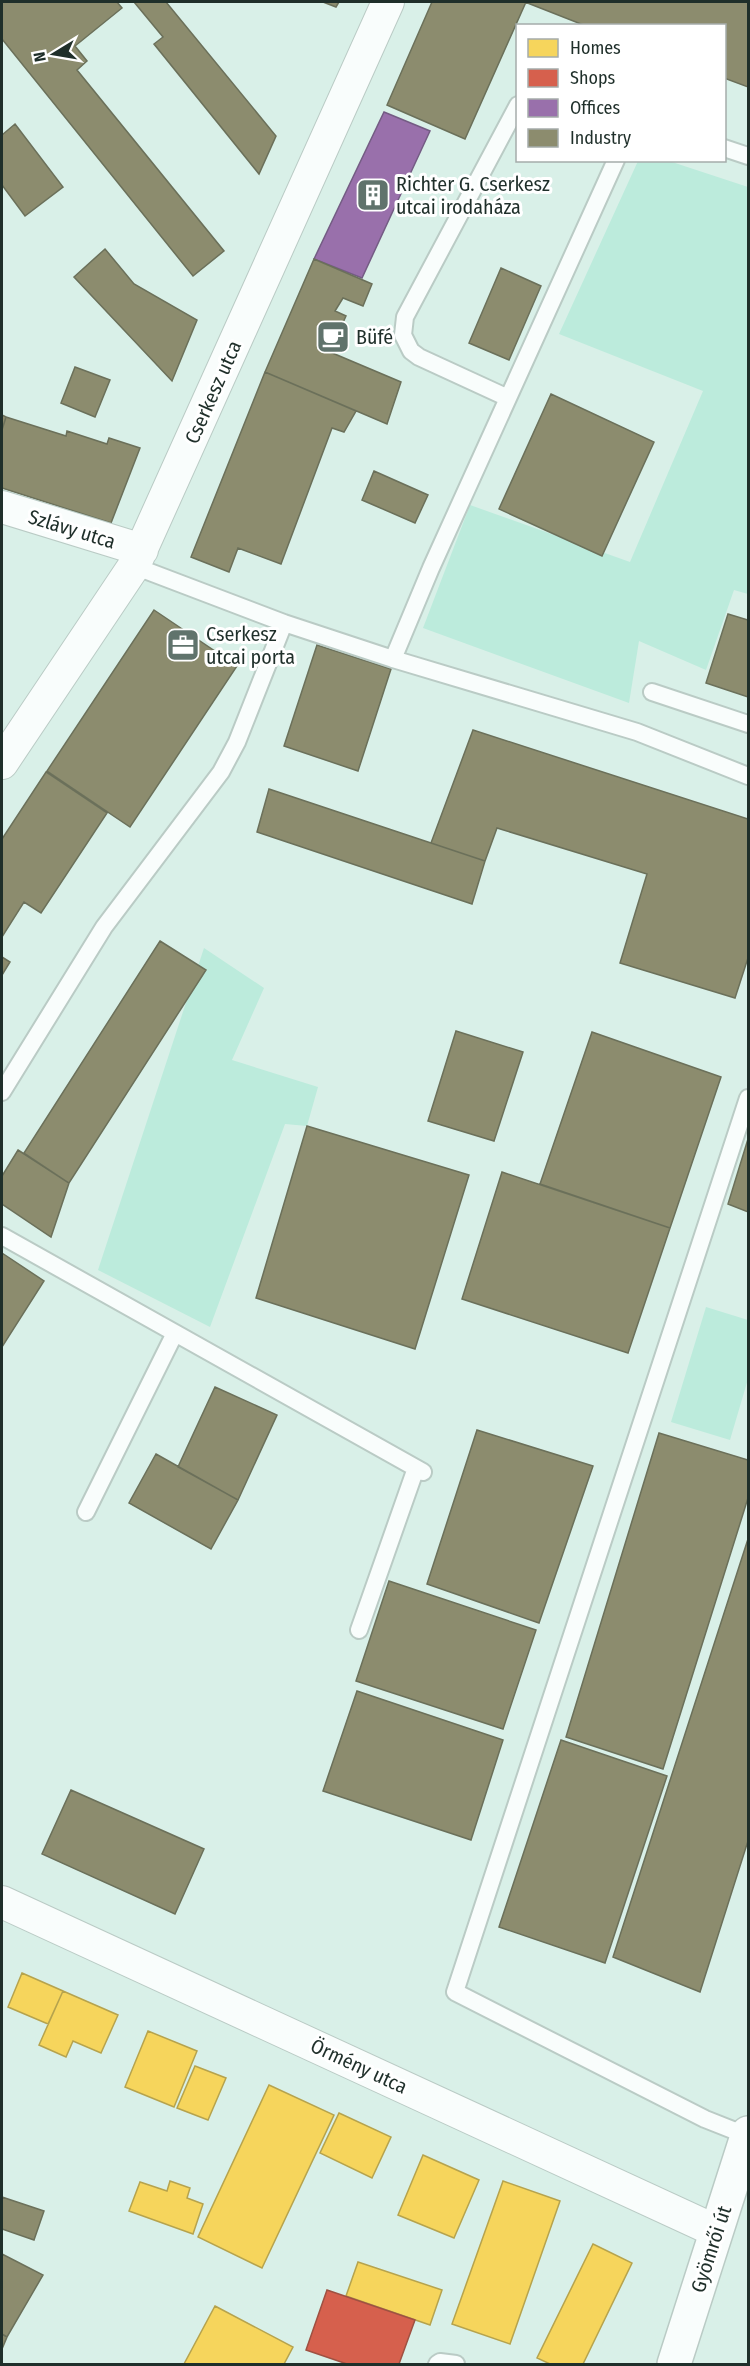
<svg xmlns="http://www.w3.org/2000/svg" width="750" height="2366" viewBox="0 0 750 2366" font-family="'Fira Sans Condensed',sans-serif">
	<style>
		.green { fill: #bcebdc }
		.homes { fill: #f6d55c; stroke: #b6a34d; stroke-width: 1.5 }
		.shops { fill: #d6604d; stroke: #9f5142; stroke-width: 1.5 }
		.offices { fill: #9970ab; stroke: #745c84; stroke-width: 1.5 }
		.industry { fill: #8c8c6e; stroke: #6b705a; stroke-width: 1.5 }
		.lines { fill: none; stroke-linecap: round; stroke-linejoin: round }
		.lane-casing { stroke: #bacbc5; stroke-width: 20 }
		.street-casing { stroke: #bacbc5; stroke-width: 34 }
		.secondary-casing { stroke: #bacbc5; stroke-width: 36 }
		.lane { stroke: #f9fdfc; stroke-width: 16 }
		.street { stroke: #f9fdfc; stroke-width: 32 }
		.secondary { stroke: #f9fdfc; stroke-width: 33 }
		.labels { text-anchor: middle; stroke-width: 6; stroke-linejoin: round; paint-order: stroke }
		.poi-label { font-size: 20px; fill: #1f2f2a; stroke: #fff; text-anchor: start }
		.street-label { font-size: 20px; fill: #1f2f2a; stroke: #fff }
	</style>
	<rect width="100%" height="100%" fill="#d9f0e8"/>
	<path class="green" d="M 638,161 L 669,161 L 748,187 L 748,594 L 734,590 L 706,670 L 639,641 L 629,703 L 423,628 L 470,505 L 630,562 L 703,391 L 559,334 Z
		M 204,948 L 264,988 L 232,1060 L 318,1087 L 307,1126 L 285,1124 L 210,1327 L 98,1270 Z
		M 706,1307 L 748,1320 L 748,1379 L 730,1440 L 671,1422 Z"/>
	<path class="homes" d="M 22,1973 L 63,1991 L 48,2024 L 8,2007 Z
		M 63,1991 L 118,2015 L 101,2053 L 73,2041 L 66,2057 L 39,2045 Z
		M 148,2031 L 197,2051 L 174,2107 L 125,2087 Z
		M 195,2066 L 226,2078 L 208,2120 L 177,2108 Z
		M 269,2085 L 334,2115 L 262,2268 L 198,2237 Z
		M 339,2113 L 391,2137 L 372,2178 L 320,2153 Z
		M 423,2155 L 479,2180 L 454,2238 L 398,2215 Z
		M 170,2181 L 190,2188 L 187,2198 L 203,2204 L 193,2234 L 129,2211 L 140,2182 L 167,2191 Z
		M 503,2181 L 560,2201 L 510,2344 L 452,2324 Z
		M 593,2244 L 632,2263 L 583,2364 L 550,2364 L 537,2358 Z
		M 358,2262 L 442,2290 L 430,2325 L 346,2296 Z
		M 215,2306 L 293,2347 L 284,2364 L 184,2364 Z"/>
	<path class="shops" d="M 327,2290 L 415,2320 L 399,2364 L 347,2364 L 306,2350 Z"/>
	<path class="offices" d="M 384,112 L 430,131 L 362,278 L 314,259 Z"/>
	<path class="industry" d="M 2,2 L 117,2 L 122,8 L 75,46 L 87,61 L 77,70 L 224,251 L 193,276 L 2,39 Z
		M 134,2 L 166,2 L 276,136 L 259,174 L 154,44 L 163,37 Z
		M 323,2 L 339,2 L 336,7 Z
		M 432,2 L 526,2 L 465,139 L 387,105 Z
		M 525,2 L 748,2 L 748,87 L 724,78 L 724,26 L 586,26 Z
		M 15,124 L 63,187 L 25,216 L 2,185 L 2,135 Z
		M 105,249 L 134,284 L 197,320 L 172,381 L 74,277 Z
		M 314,259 L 372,284 L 363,306 L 343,298 L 335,311 L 346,316 L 330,352 L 401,382 L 387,424 L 265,372 Z
		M 501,268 L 541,286 L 509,360 L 469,343 Z
		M 75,367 L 110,380 L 95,417 L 61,403 Z
		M 265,372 L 356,411 L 344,432 L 332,428 L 281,564 L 238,548 L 229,572 L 191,557 Z
		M 551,394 L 654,442 L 602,556 L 499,509 Z
		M 2,415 L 6,417 L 2,430 Z
		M 6,417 L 66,436 L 67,431 L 107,444 L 109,438 L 140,448 L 111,523 L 2,488 L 2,430 Z
		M 374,471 L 428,495 L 415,523 L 362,500 Z
		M 154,610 L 237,666 L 130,827 L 47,771 Z
		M 728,614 L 748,620 L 748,697 L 706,683 Z
		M 317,645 L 391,669 L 358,771 L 284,746 Z
		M 473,730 L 748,819 L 748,958 L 735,998 L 620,963 L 647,874 L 497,828 L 485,861 L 431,843 Z
		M 46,772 L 107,813 L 41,913 L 24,902 L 2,937 L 2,839 Z
		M 269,789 L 485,861 L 472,904 L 257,832 Z
		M 160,941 L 206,970 L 69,1183 L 24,1153 Z
		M 2,957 L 10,962 L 2,975 Z
		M 456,1031 L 523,1052 L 494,1141 L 428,1121 Z
		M 592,1032 L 721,1077 L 670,1228 L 540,1184 Z
		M 307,1126 L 469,1175 L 415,1349 L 256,1298 Z
		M 748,1139 L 748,1212 L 728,1204 Z
		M 18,1150 L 69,1183 L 51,1237 L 2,1204 L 2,1176 Z
		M 502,1172 L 670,1228 L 628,1353 L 462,1299 Z
		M 2,1253 L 44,1281 L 2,1347 Z
		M 215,1387 L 277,1415 L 238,1500 L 178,1467 Z
		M 477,1430 L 593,1466 L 539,1623 L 427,1584 Z
		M 659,1433 L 748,1460 L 748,1498 L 663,1769 L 566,1737 Z
		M 156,1454 L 238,1500 L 211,1549 L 129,1503 Z
		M 748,1539 L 748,1841 L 700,1992 L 613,1957 Z
		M 389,1581 L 536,1630 L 503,1729 L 356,1681 Z
		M 357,1691 L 503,1740 L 471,1840 L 323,1791 Z
		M 561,1740 L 667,1776 L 605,1963 L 499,1927 Z
		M 71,1790 L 204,1849 L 175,1914 L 42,1854 Z
		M 2,2197 L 44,2211 L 34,2240 L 2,2229 Z
		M 2,2254 L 43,2275 L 7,2337 L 2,2334 Z
		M 2,2334 L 7,2337 L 2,2349 Z"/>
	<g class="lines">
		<g class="lane-casing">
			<path id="lane" d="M 724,148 L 748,156
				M 508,398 L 419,357 L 411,351 L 403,335 L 405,317 L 518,105
				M 134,566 L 284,623 L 393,659 L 637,732 L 748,776
				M 393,659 L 431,568 L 616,160
				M 652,692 L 748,724
				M 2,1092 L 104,927 L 221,772 L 237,742 L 284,623
				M 2,1236 L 423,1472
				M 86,1512 L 175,1333
				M 359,1630 L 416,1468
				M 748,2136 L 705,2119 L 455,1992 L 748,1098
				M 437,2364 L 440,2362 L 456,2364"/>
		</g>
		<g class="street-casing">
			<path id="street" d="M 2,507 L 142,550
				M 2,763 L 134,566 L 388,2
				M 2,1902 L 716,2231"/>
		</g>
		<g class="secondary-casing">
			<path id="secondary" d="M 674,2364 L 748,2133"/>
		</g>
		<use href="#lane" class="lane"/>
		<use href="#street" class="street"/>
		<use href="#secondary" class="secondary"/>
	</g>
	<defs>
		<g id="building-square" transform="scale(1.725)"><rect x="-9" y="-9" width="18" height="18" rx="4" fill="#60736c" stroke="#fff"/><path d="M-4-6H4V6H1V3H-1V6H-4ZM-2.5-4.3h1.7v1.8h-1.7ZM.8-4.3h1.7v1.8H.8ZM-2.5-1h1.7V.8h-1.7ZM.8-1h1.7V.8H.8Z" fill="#fff"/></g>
		<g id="cafe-square" transform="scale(1.725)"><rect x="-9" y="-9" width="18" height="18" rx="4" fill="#60736c" stroke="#fff"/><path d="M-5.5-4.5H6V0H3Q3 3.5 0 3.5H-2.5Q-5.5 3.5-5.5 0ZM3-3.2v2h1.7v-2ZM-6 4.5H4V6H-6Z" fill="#fff"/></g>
		<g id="office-square" transform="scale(1.725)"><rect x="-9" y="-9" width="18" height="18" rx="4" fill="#60736c" stroke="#fff"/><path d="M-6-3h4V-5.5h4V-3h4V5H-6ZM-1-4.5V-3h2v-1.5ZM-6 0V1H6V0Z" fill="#fff"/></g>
	</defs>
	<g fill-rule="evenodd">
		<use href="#building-square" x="373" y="195"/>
		<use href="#cafe-square" x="333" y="337"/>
		<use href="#office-square" x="183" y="645"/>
	</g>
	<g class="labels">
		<g class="poi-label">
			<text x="396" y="191">Richter G. Cserkesz<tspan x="396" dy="23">utcai irodaháza</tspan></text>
			<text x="356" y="344">Büfé</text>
			<text x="206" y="641">Cserkesz<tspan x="206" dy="23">utcai porta</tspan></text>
		</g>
		<g class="street-label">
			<text transform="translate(213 392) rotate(-66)" y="7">Cserkesz utca</text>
			<text transform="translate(72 529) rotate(17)" y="7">Szlávy utca</text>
			<text transform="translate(359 2066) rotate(25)" y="7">Örmény utca</text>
			<text transform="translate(711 2249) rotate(-72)" y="7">Gyömrői út</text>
		</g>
	</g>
	<rect width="750" height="2366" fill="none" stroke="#1f2f2a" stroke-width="6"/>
	<rect x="516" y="24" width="210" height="138" fill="#ffffff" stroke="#a5acaa" stroke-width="1.5"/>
	<rect x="528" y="39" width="30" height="18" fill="#f6d55c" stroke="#a5acaa" stroke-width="1.5"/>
	<text x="570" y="54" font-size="18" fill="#1f2f2a">Homes</text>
	<rect x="528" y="69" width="30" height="18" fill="#d6604d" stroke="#a5acaa" stroke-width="1.5"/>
	<text x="570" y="84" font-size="18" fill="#1f2f2a">Shops</text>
	<rect x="528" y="99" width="30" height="18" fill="#9970ab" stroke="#a5acaa" stroke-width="1.5"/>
	<text x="570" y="114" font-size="18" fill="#1f2f2a">Offices</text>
	<rect x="528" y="129" width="30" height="18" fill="#8c8c6e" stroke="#a5acaa" stroke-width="1.5"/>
	<text x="570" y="144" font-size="18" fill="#1f2f2a">Industry</text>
	<g transform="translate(54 54) rotate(259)" stroke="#ffffff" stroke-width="4.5" paint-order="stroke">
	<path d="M0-4.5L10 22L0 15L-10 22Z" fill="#1f2f2a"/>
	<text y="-9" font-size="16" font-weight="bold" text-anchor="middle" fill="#1f2f2a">N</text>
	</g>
</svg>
